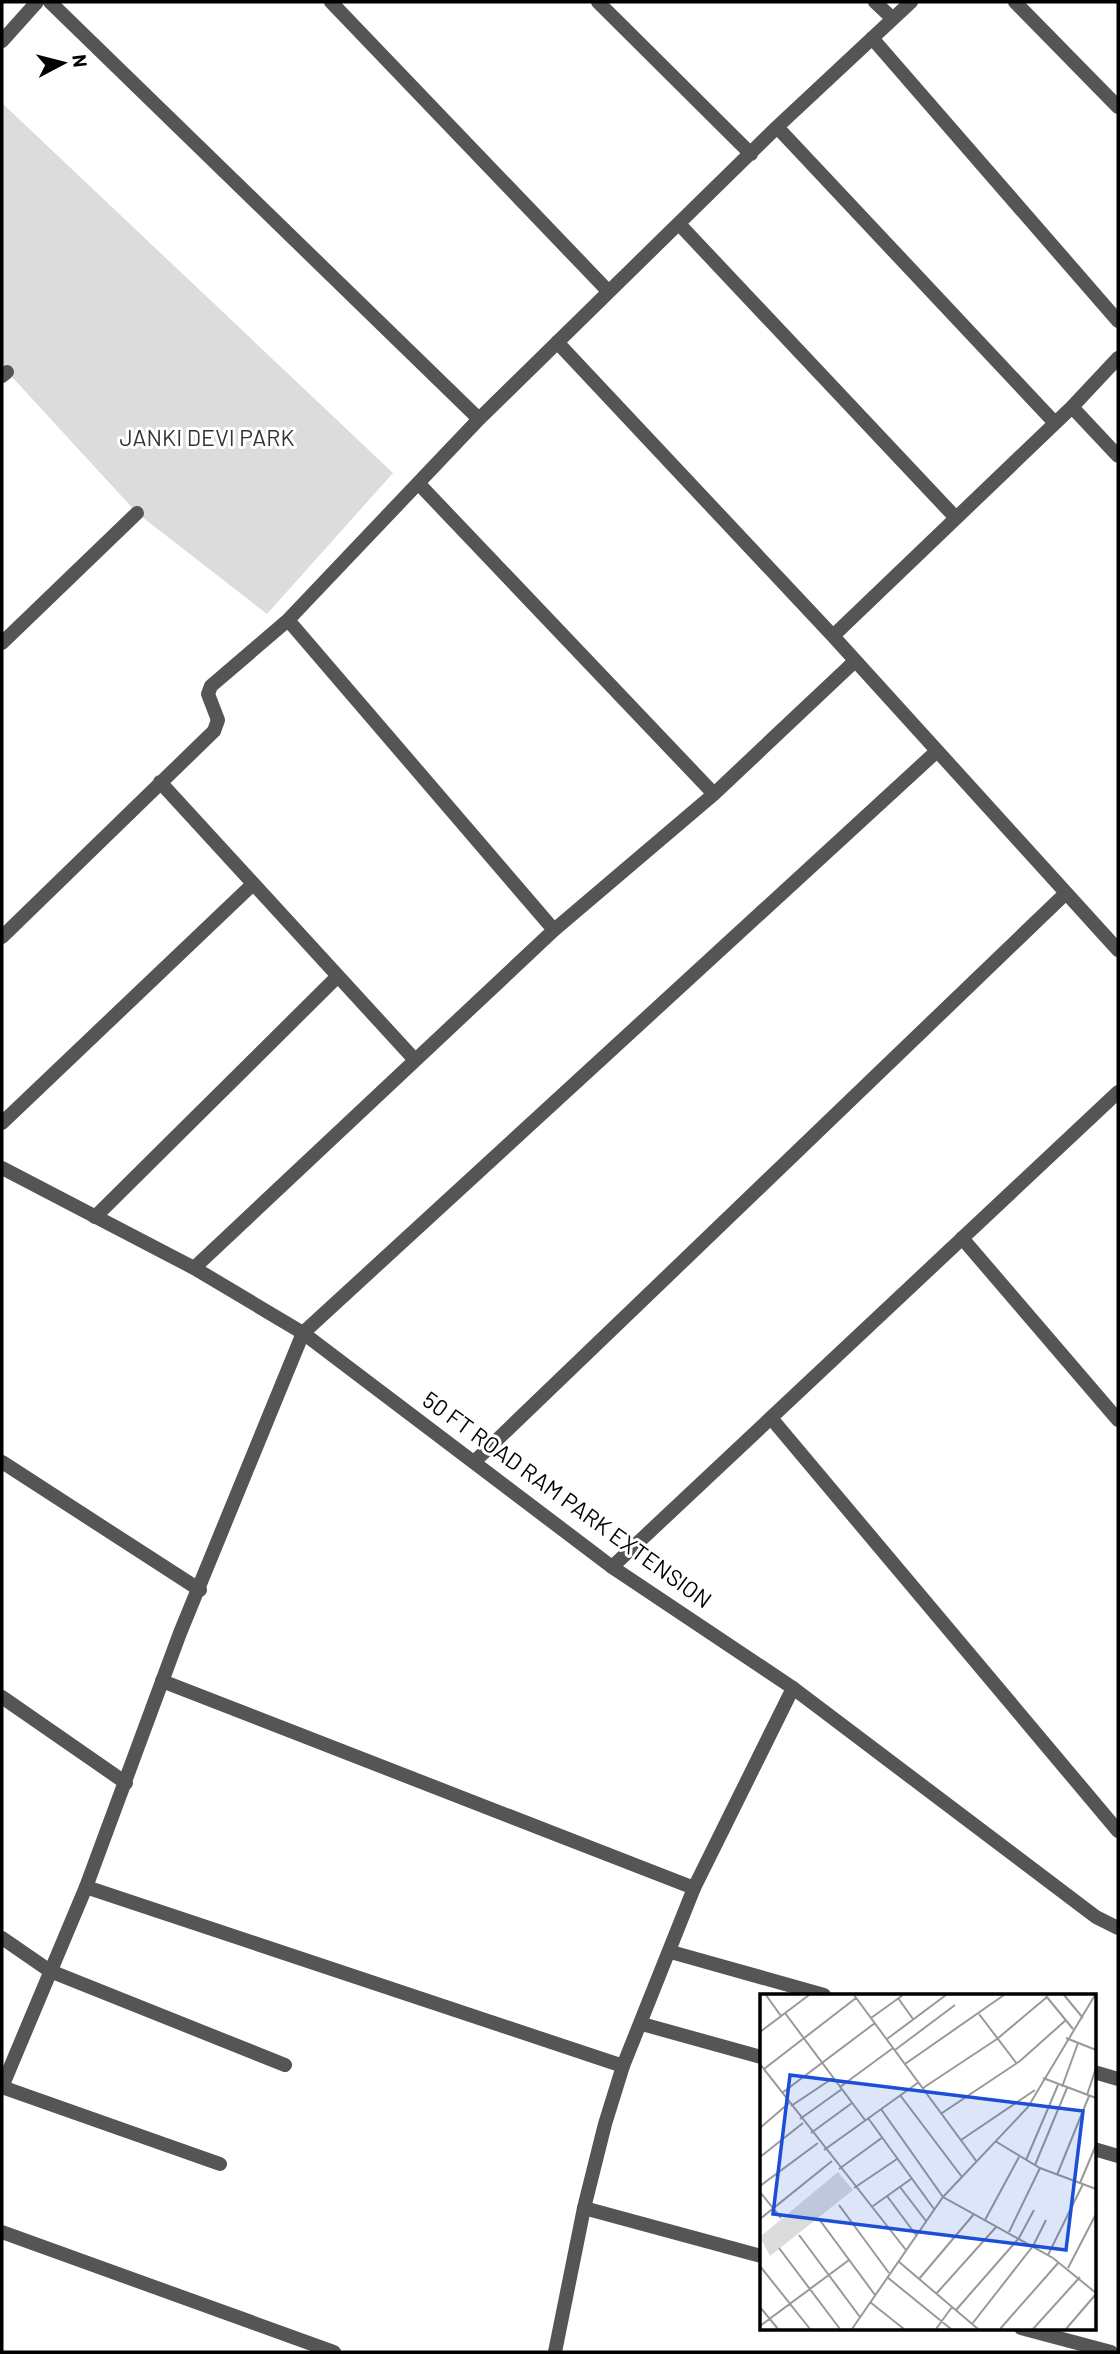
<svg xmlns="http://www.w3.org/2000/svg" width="1120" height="2354" viewBox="0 0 1120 2354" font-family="Barlow,sans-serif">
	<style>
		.green { fill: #dcdcdc }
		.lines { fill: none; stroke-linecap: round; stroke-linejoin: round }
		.service { stroke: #555; stroke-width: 14 }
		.minor { stroke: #555; stroke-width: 14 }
		.tertiary { stroke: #555; stroke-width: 14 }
		.labels { text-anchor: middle; stroke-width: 6; stroke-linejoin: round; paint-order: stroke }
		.park-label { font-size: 23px; fill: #333; stroke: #fff }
		.street-label { font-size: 23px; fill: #000; stroke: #fff }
		.inset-road { fill: none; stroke: #999; stroke-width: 2 }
		.view { fill: #1d4ed8; fill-opacity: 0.15; stroke: #1d4ed8; stroke-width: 3.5 }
		.inset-edge { fill: none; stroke: #000; stroke-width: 3.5 }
	</style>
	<rect width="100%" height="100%" fill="#fff"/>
	<path class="green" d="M 2,103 L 393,473 L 267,614 L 137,513 L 2,366 Z"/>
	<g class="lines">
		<path class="service" d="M 50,2 L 479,419
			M 331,2 L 608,291
			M 598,2 L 751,154
			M 875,2 L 892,18
			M 1015,2 L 1118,107
			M 872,38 L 1118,321
			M 2,41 L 37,2
			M 777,127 L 1055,423
			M 680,225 L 956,518
			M 557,342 L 833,636 L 1118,950
			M 2,376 L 7,372
			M 1072,407 L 1118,456
			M 419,484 L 714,794
			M 288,620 L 554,930
			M 833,636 L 1072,407 L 1118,358
			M 2,643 L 137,513
			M 160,782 L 415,1060
			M 2,937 L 214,731 L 218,720 L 208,694 L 211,686 L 288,620 L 479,419 L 777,127 L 911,2
			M 2,1123 L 253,884
			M 95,1217 L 338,976
			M 962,1238 L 1118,1420
			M 194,1268 L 554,930 L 714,794 L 855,661
			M 303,1333 L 937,751
			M 771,1418 L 1118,1831
			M 2,1462 L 200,1590
			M 474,1462 L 1066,893
			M 162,1681 L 694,1888
			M 2,1697 L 126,1783
			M 86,1887 L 623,2066
			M 2,1938 L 50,1971 L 285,2065
			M 671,1952 L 824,1995
			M 642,2024 L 761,2057
			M 1094,2072 L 1118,2079
			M 2,2087 L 220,2164
			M 1094,2149 L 1118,2156
			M 584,2208 L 761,2256
			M 2,2232 L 334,2352
			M 1021,2328 L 1111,2352"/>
		<path class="minor" d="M 612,1567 L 1118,1092
			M 2,2087 L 86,1887 L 180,1633 L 303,1333
			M 555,2352 L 584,2208 L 605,2124 L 623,2066 L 694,1888 L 793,1688"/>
		<path class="tertiary" d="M 2,1168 L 194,1268 L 303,1333 L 612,1567 L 793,1688 L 1096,1917 L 1118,1928"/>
	</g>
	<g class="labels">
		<g class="park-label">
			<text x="207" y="446">JANKI DEVI PARK</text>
		</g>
		<g class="street-label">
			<text transform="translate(567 1500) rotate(36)" y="8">50 FT ROAD RAM PARK EXTENSION</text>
		</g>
	</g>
	<g transform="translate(760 1994)">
		<rect width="336" height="336" fill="#fff"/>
		<path d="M 78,178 L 93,196 L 10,262 L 0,243 Z" fill="#dcdcdc"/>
		<path class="inset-road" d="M 6,1 L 21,22M 94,1 L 217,168M 304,1 L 323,24M 286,2 L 313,35M 138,4 L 153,25M 25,19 L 105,126M 219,20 L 257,70M 111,24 L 143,1M 0,38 L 49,1M 306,44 L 336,56M 127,45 L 186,1M 135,56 L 195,11M 0,70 L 146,256M 145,70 L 244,1M 4,75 L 96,4M 283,84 L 336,104M 80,93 L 133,54M 302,93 L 318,49M 163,94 L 237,45 L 287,3M 22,99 L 115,29M 140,101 L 202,183M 327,101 L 336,74M 31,112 L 73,84M 121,115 L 183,203 L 293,264 L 336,299M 182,119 L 260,67 L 306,26M 108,124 L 174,215M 40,125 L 82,95M 0,134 L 29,109M 51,139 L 92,109M 201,146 L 275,96M 235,147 L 280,174 L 336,195M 64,156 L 159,88M 0,163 L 43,129M 266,166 L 298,91M 275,171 L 307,94M 79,175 L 123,143M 297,181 L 329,102M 320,189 L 336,151M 0,192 L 58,149M 140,193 L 166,227M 94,194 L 137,165M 0,198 L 21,224M 127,202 L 156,241M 79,211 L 129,279M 113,212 L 151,185M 0,225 L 72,167M 59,225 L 115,301M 225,226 L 259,163M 249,238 L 280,174M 39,241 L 100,323M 19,254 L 80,335M 288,261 L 323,190M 138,267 L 218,335M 0,272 L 50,335M 308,274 L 336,220M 127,283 L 191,335M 159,285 L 214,220M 176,300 L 237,232M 110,308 L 144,335M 0,313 L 18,335M 196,316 L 259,244 L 274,216M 212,330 L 273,252 L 286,226M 0,332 L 89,266M 92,335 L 183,203 L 268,113 L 335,1M 176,335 L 192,313M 240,335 L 299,268M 273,335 L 320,283M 306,335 L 336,300"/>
		<path class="view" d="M 30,81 L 323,117 L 306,256 L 13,220 Z"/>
		<rect width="336" height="336" class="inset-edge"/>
	</g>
	<rect width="1120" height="2354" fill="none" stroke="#000000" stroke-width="7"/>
	<g transform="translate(63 63) rotate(83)" stroke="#ffffff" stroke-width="5" paint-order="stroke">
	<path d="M0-5L12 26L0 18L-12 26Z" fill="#000000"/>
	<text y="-10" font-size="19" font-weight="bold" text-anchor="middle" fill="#000000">N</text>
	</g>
</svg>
